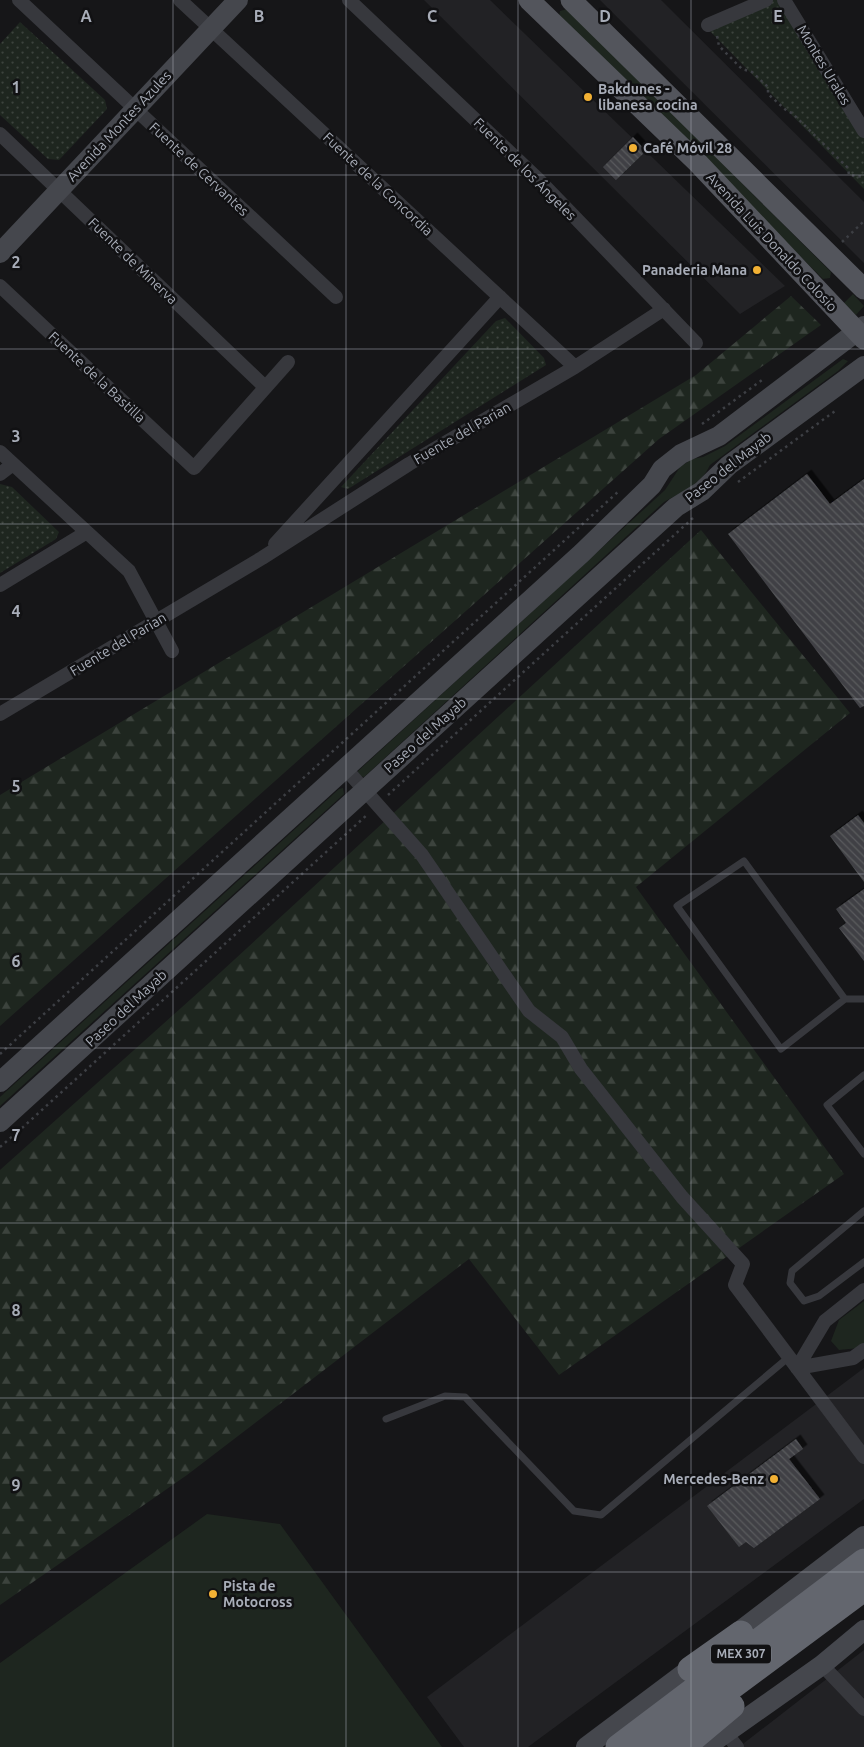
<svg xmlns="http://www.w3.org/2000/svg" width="864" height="1747" viewBox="0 0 864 1747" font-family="Ubuntu,sans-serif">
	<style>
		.built { fill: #222225 }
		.grass { fill: #1e261f }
		.forest { fill: url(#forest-firs) }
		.park { fill: url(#park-dots) }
		.building { fill: url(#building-back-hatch); filter: url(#shadow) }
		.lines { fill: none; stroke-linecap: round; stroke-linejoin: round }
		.path { stroke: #3d3f44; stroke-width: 2.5; stroke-dasharray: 2.5 4; stroke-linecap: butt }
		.lane { stroke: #37383d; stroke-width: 7 }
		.street { stroke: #37383d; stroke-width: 14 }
		.secondary { stroke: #45474d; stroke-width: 20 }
		.primary { stroke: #53555c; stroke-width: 21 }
		.highway { stroke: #63666e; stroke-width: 25 }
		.grid { fill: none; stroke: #a8adb8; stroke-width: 1; stroke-opacity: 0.55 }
		.poi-dot { fill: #f2b134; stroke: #111113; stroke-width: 2 }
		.labels { text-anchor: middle; stroke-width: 5; stroke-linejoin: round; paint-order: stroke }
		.shield { fill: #111113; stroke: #7b7e86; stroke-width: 1 }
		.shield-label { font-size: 12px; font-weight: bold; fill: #a8adb8 }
		.street-label { font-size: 14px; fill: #a8adb8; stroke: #111113 }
		.poi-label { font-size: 14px; font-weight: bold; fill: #a8adb8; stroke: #111113; text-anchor: start }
		.grid-label { font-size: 16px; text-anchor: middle; font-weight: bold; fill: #a8adb8; stroke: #111113; stroke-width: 5; stroke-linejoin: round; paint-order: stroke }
	</style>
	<defs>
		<pattern id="forest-firs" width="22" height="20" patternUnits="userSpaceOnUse" patternTransform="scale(1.25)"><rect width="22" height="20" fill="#1e261f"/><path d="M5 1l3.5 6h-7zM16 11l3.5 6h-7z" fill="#3c433d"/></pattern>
		<pattern id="park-dots" width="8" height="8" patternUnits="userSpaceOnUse" patternTransform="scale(1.25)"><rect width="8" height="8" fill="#1e261f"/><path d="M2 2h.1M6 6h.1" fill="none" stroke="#3c433d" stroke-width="1.8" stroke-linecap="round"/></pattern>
		<pattern id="building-back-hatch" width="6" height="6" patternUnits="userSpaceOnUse" patternTransform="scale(1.25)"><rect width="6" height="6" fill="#404145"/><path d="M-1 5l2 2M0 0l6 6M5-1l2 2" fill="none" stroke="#595a5e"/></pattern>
		<filter id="shadow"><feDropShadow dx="4.5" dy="-4.5" stdDeviation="0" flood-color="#0009"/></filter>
	</defs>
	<rect width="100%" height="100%" fill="#161618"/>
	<path class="built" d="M 424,0 L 490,0 L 785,286 L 740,314 Z
		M 600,0 L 661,0 L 864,202 L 864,263 Z
		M 864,1368 L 864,1499 L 528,1747 L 464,1747 L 427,1697 Z
		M 864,1650 L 864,1747 L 739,1747 Z"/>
	<path class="grass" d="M 567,9 L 831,272 L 830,278 L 823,279 L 559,17 L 560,11 Z
		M 853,294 L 864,306 L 856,315 L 844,303 Z
		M 843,359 L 848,361 L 838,371 L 710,465 C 700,486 684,491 664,502 L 364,777 L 358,775 L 358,771 L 665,490 L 680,467 L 692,459 L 703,457 L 725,446 Z
		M 343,788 L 344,794 L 0,1106 L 0,1097 L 339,789 Z
		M 864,1301 L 864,1345 L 859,1348 L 839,1350 L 831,1341 L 839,1320 Z
		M 207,1514 L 280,1524 L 442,1747 L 0,1747 L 0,1663 Z"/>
	<path class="forest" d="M 791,296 L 821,325 L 659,439 L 0,1026 L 0,795 L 696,375 Z
		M 701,530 L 850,713 L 636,887 L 844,1174 L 559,1375 L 469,1259 L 187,1475 L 0,1605 L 0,1170 L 210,982 Z"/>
	<path class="park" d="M 769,0 L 778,0 L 864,137 L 864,189 L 708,29 Z
		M 20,22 L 105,100 L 107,109 L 59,160 L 48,159 L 0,115 L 0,44 Z
		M 505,318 L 544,358 L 546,365 L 348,489 L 341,487 L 496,321 Z
		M 0,484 L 12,487 L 59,532 L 56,539 L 0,573 Z"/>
	<path class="building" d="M 633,137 L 646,151 L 616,180 L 603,167 Z
		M 807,474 L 830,504 L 864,479 L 864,706 L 860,708 L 728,534 Z
		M 858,815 L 864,823 L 864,882 L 830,836 Z
		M 864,889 L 864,961 L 839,928 L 846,923 L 836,909 Z
		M 796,1439 L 803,1449 L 789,1459 L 820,1499 L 754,1548 L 746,1542 L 739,1547 L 707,1506 Z"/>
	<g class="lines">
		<path class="path" d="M 717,36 L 719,46 L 742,69 L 752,72 L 768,87 L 768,94 L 787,111 L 792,113 L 848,168 L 849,175 L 864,177
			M 842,242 L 864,221
			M 702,424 L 762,380
			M 738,482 L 835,411
			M 388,795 L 693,518
			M 0,1054 L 620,490
			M 22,1128 L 368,814
			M 0,1147 L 14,1135"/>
		<path class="lane" d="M 845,999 L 781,1049 L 677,906 L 744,861 L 845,999 L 864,999
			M 864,1075 L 827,1105 L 864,1154
			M 864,1211 L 792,1271 L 790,1283 L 804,1301 L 819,1296 L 864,1262
			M 386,1419 L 445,1396 L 465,1397 L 574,1511 L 601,1515 L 789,1357"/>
		<path class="street" d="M 19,0 L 336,297
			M 180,0 L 575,367
			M 349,0 L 539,180 L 696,343
			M 784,0 L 864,131
			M 708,25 L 766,0
			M 0,134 L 265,387
			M 0,286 L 194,468 L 288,362
			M 0,452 L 129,571 L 172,651
			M 0,474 L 13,464
			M 275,544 L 500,297
			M 0,585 L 87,532
			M 0,714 L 262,558 L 409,464 L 575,367 L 664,309
			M 345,768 L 422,855 L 529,1011 L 562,1037 L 581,1069 L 682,1197 L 743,1264 L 735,1285 L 864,1457
			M 797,1368 L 825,1321 L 864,1290
			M 797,1368 L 853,1358 L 864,1350
			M 822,1665 L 864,1709
			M 726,1733 L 737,1747"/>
		<path class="secondary" d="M 0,253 L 238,0
			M 0,1082 L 582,553 L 652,485 L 662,469 L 681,454 L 719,436 L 864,326
			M 0,1122 L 676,507 L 702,491 L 729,465 L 864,366
			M 727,1641 L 864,1536
			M 586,1747 L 702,1660
			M 706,1747 L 822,1665 L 864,1630"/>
		<path class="primary" d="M 529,0 L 698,163 L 864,339
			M 571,0 L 864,289"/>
		<path class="highway" d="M 690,1669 L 741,1633
			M 618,1747 L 864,1561
			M 651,1747 L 864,1589
			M 683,1747 L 732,1706"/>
	</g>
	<path class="grid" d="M 173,0 L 173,1747M 346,0 L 346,1747M 518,0 L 518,1747M 691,0 L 691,1747M 0,175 L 864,175M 0,349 L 864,349M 0,524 L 864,524M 0,699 L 864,699M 0,874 L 864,874M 0,1048 L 864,1048M 0,1223 L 864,1223M 0,1398 L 864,1398M 0,1572 L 864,1572"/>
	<g class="poi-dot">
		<circle cx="588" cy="97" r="5"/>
		<circle cx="633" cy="148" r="5"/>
		<circle cx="757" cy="270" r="5"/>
		<circle cx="774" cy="1479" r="5"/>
		<circle cx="213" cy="1594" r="5"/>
	</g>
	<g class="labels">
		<rect class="shield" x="711" y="1644.5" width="60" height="19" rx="4"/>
		<g class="shield-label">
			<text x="741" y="1658">MEX 307</text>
		</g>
		<g class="street-label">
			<text transform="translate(824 65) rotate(59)" y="5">Montes Urales</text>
			<text transform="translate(119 126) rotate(-47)" y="5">Avenida Montes Azules</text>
			<text transform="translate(199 169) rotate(43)" y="5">Fuente de Cervantes</text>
			<text transform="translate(525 169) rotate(45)" y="5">Fuente de los Ángeles</text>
			<text transform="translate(378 184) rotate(43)" y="5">Fuente de la Concordia</text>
			<text transform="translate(772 242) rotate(47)" y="5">Avenida Luis Donaldo Colosio</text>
			<text transform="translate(133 261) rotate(44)" y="5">Fuente de Minerva</text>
			<text transform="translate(97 377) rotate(43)" y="5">Fuente de la Bastilla</text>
			<text transform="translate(462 433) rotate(-30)" y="5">Fuente del Parian</text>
			<text transform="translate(728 467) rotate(-38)" y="5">Paseo del Mayab</text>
			<text transform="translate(118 644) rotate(-31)" y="5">Fuente del Parian</text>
			<text transform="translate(425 735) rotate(-42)" y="5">Paseo del Mayab</text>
			<text transform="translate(126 1008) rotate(-43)" y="5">Paseo del Mayab</text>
		</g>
		<g class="poi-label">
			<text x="598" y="94">Bakdunes -<tspan x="598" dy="16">libanesa cocina</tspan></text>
			<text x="643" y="153">Café Móvil 28</text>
			<text x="747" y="275" text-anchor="end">Panaderia Mana</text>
			<text x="764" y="1484" text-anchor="end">Mercedes-Benz</text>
			<text x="223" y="1591">Pista de<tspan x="223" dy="16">Motocross</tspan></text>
		</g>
	</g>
	<g class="grid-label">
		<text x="86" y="22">A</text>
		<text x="259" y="22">B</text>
		<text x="432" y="22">C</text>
		<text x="605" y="22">D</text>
		<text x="778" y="22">E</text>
		<text x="16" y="93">1</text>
		<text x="16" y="268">2</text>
		<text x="16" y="442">3</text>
		<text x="16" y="617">4</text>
		<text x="16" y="792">5</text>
		<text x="16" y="967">6</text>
		<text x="16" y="1141">7</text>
		<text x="16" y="1316">8</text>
		<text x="16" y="1491">9</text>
	</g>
</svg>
